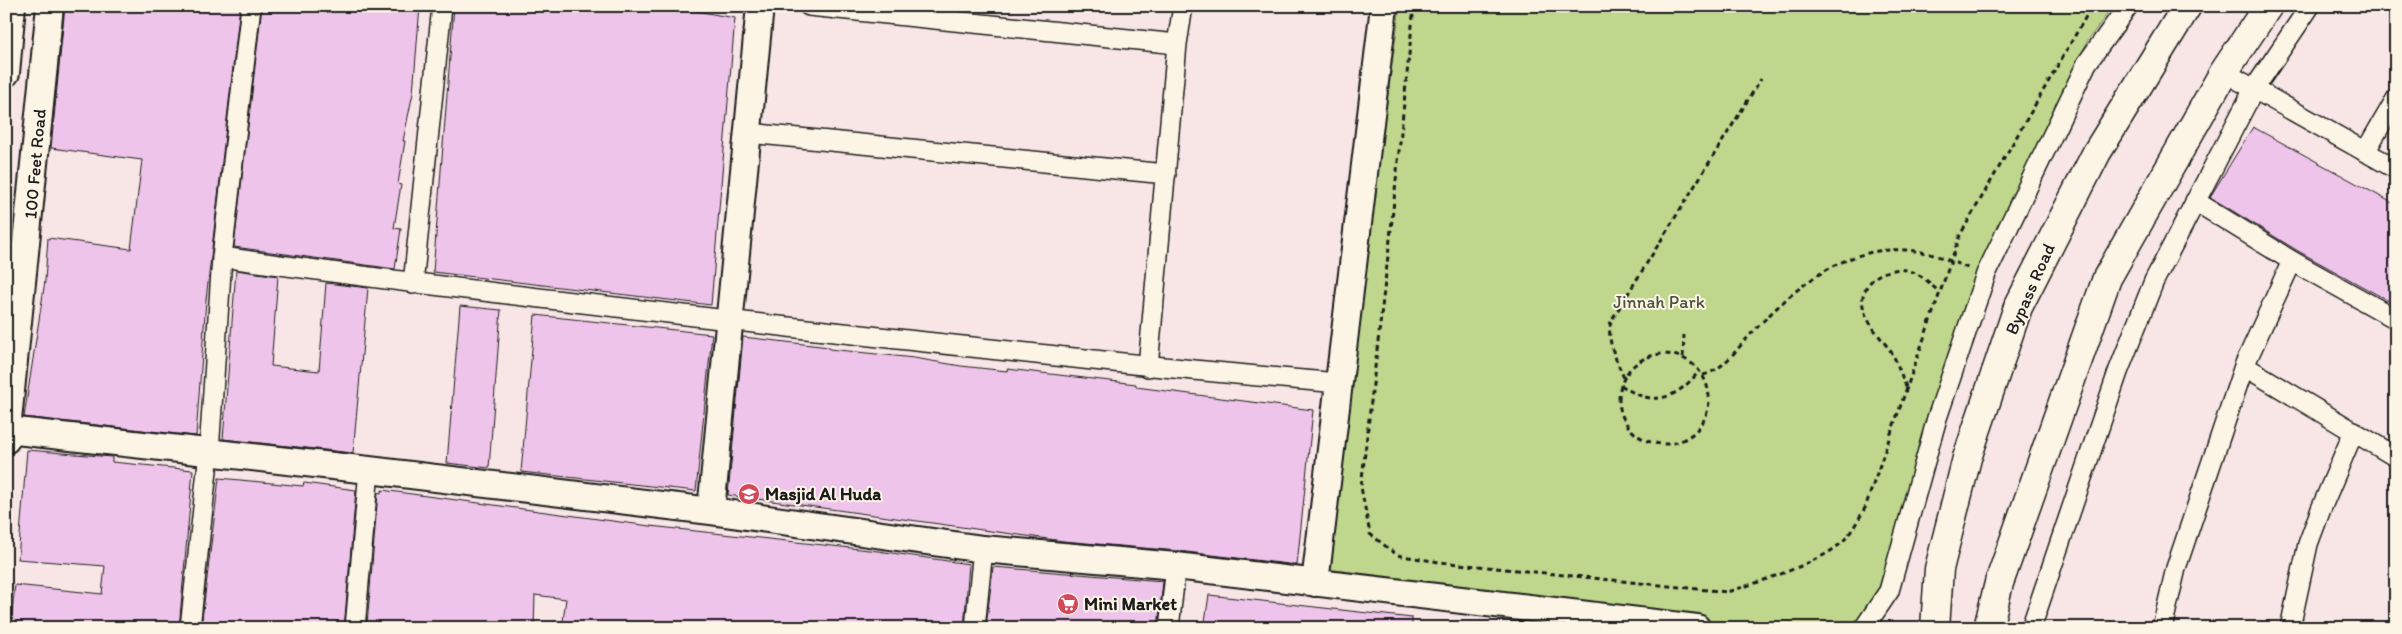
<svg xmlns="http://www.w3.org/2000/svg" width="2402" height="634" viewBox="0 0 2402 634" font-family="Itim,sans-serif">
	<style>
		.green { fill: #bed78d; stroke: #6d7a54 }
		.building { fill: #efc4eb; stroke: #1c1c1c }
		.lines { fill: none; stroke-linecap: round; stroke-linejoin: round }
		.street-casing { stroke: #1c1c1c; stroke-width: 22 }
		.secondary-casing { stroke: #1c1c1c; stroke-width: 30 }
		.primary-casing { stroke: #1c1c1c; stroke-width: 31 }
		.path { stroke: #1c1c1c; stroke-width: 3; stroke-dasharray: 5 4; stroke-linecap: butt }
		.street { stroke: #fcf5e5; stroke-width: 19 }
		.secondary { stroke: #fcf5e5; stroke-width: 26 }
		.primary { stroke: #fcf5e5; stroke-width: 28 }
		.labels { text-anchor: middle; stroke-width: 4; stroke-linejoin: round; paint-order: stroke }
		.street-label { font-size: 18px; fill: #1c1c1c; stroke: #fcf5e5 }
		.park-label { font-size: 18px; fill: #4d543e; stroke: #fcf5e5 }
		.poi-label { font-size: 18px; font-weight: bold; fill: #1c1c1c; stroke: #fcf5e5; text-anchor: start }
	</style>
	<rect width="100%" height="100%" fill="#f8e6e7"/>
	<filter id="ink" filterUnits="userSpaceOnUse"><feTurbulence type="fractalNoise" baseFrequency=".02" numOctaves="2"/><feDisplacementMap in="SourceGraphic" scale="10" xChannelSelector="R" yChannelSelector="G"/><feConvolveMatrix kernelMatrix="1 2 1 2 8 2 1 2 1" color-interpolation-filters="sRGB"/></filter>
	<g filter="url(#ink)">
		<path class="green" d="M 1400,6 L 2113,6 L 2088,40 L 2008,205 L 1937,418 L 1927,427 L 1867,628 L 1742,628 L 1323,574 Z"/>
		<path class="building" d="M 65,6 L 240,6 L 206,300 L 196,436 L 24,417 L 45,281 L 48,238 L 131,249 L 142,160 L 51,148 Z
			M 262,6 L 420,6 L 413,93 L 403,141 L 405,141 L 398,184 L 401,185 L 394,228 L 401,229 L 395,269 L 234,247 Z
			M 454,6 L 668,6 L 735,18 L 711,305 L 433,272 Z
			M 2253,127 L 2396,205 L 2396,305 L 2298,251 L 2210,197 Z
			M 236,270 L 278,276 L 271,366 L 319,371 L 326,283 L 368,288 L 353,453 L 223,439 Z
			M 460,306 L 501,310 L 489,468 L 447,463 Z
			M 535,315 L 712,334 L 696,491 L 521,472 Z
			M 743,337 L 829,347 L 829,349 L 914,358 L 961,366 L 1007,371 L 1007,369 L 1136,384 L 1136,387 L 1313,410 L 1297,565 L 1178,551 L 1063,541 L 728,495 Z
			M 27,450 L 112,457 L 112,462 L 193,470 L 179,628 L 10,628 L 15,585 L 102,594 L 105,566 L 18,559 Z
			M 219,478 L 303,486 L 304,483 L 356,490 L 344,628 L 201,628 Z
			M 382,490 L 650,526 L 878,551 L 969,564 L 964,628 L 562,628 L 566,599 L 535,595 L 534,628 L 386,628 L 367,625 L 378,492 L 381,493 Z
			M 993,567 L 1163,581 L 1158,628 L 986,628 Z
			M 1209,595 L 1412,618 L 1412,628 L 1204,628 Z"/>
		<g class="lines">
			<g class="street-casing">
				<path id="street" d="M 809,6 L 1177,44
					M 2224,72 L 2396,169
					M 748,133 L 1166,174
					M 2365,152 L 2396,99
					M 2195,201 L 2292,261 L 2396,319
					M 6,253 L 26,256
					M 222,257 C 411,284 599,305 788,327 C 972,347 1155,368 1339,383
					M 413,284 L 442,6
					M 2244,366 L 2396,457
					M 1148,367 L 1177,44 L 1183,6
					M 190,628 L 209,452 L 222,257 L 251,6
					M 355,628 L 369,470
					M 975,628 L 983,549
					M 1169,628 L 1176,566
					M 1864,628 L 1889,591 L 1937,418 L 1986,274 L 2087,63 L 2128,6
					M 2031,628 L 2118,372 L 2154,281 L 2254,89 L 2310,6
					M 2162,628 L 2176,568 L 2244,366 L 2292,261
					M 2290,628 L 2308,544 L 2321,509 L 2354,431"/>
			</g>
			<g class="secondary-casing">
				<path id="secondary" d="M 6,73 L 12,6
					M 7,430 L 369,470 L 711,511 L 983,549 L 1176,566 L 1697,628
					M 6,440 L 50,6
					M 711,511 L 760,6
					M 1315,583 L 1384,6"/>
			</g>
			<g class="primary-casing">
				<path id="primary" d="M 1935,628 L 1939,569 L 1967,458 L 2018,307 L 2097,152 L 2187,6
					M 1988,628 L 1999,583 L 2107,278 L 2224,72 L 2268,6"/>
			</g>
			<path class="path" d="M 1414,6 L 1390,239 L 1361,487 L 1370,534 L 1397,555 L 1439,562 L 1727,592 C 1754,584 1822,562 1841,543 C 1851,534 1858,520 1865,508 L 1960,235 L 2092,6
				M1619 399a45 45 0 1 1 90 0a45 45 0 1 1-90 0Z
				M 1683,357 L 1684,335
				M 1703,375 C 1722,371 1736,350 1749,336 C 1793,289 1846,241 1915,251 C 1934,253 1953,262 1970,269
				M 1624,378 C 1616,359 1606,341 1611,321 L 1761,79
				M 1621,385 C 1653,408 1676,400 1700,370
				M 1906,387 C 1902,377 1898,365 1893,355 C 1881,335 1850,310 1868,285 C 1874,277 1880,273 1890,271 C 1911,265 1925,278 1939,292"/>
			<use href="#street" class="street"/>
			<use href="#secondary" class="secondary"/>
			<use href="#primary" class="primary"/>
		</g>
	</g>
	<defs>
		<g id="school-disc" transform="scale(1.125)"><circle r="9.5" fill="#d1495b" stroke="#fcf5e5"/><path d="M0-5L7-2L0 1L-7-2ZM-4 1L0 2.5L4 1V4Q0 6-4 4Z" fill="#fff"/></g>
		<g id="supermarket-disc" transform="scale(1.125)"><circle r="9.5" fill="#d1495b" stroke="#fcf5e5"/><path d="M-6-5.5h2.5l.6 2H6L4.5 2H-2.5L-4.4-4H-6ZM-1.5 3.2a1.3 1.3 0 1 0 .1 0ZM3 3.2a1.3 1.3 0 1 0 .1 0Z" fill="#fff"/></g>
	</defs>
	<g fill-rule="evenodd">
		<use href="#school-disc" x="749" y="494"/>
		<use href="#supermarket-disc" x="1068" y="604"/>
	</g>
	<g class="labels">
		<g class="street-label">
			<text transform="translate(35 164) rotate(-85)" y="6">100 Feet Road</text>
			<text transform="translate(2030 289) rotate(-66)" y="6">Bypass Road</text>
		</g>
		<g class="park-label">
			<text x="1659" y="308">Jinnah Park</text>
		</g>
		<g class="poi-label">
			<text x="765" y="500">Masjid Al Huda</text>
			<text x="1084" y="610">Mini Market</text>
		</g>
	</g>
	<rect width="2402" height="634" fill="none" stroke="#fcf5e5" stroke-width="25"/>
	<rect x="12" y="12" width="2377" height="609" fill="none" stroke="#1c1c1c" stroke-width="2" filter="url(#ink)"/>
</svg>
